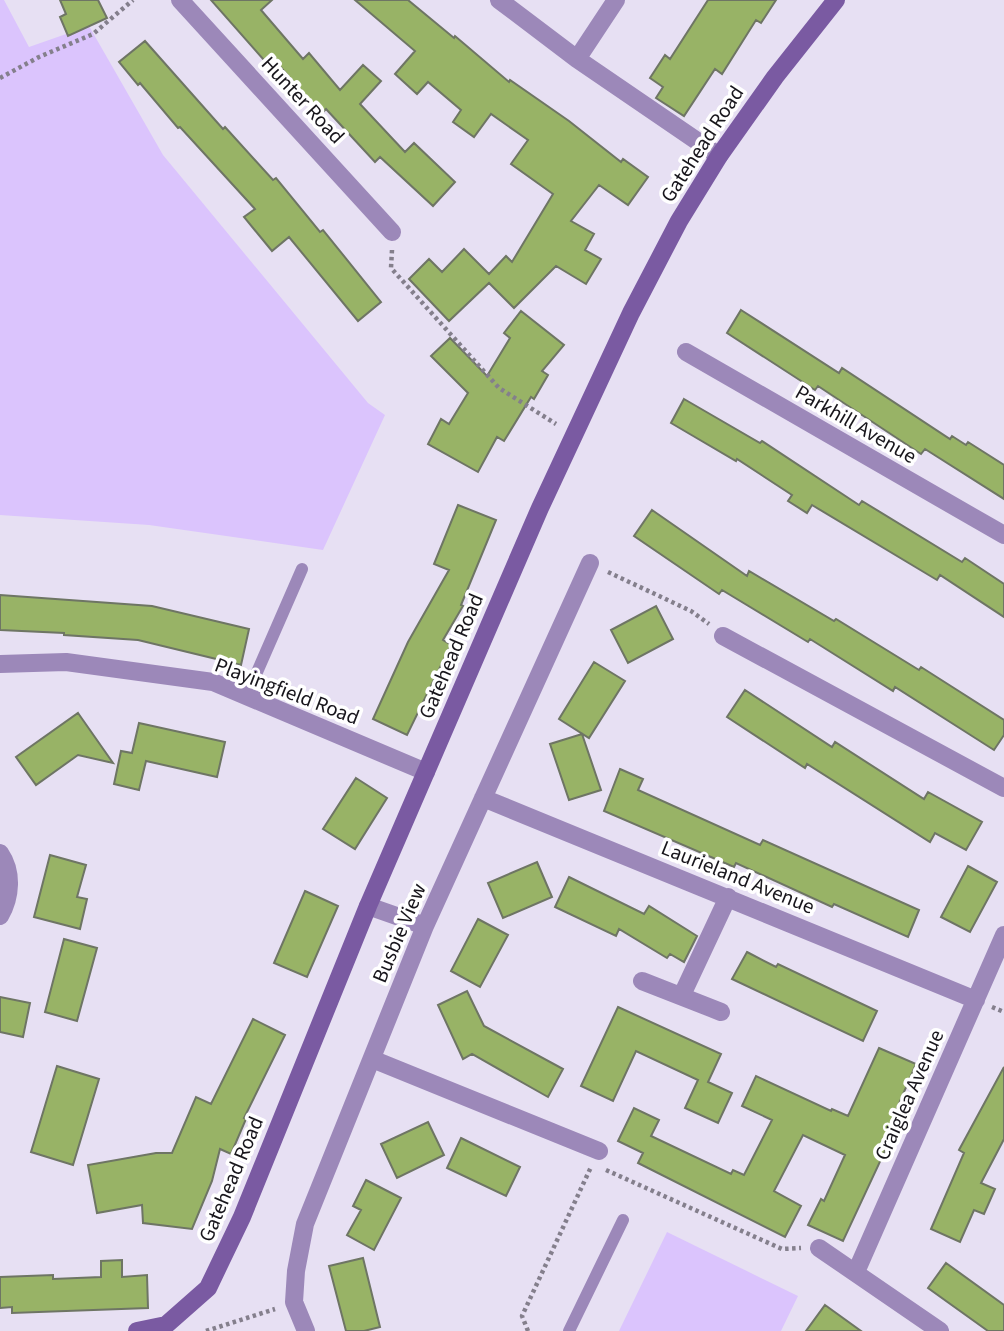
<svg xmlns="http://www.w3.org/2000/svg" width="1004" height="1331" viewBox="0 0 1004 1331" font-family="'Source Sans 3',sans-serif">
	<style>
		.green { fill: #dbc4fd }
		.building { fill: #98b366; stroke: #6e7564; stroke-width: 2 }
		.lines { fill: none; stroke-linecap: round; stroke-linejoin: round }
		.path { stroke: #847f8c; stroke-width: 4.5; stroke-dasharray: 3.5 3.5; stroke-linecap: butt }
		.lane { stroke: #9c88b9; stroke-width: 12 }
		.street { stroke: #9c88b9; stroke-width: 18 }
		.secondary { stroke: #7a5aa2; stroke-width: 18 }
		.labels { text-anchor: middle; stroke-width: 7; stroke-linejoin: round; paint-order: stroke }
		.street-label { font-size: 21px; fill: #17151b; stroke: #fff }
	</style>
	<rect width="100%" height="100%" fill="#e7e0f3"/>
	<path class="green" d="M 0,0 L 4,0 L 29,47 L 89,26 L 163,155 L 368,403 L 385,415 L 323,550 L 149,525 L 0,515 Z
		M 667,1232 L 798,1296 L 781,1331 L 619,1331 Z"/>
	<path class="building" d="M 60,0 L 98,0 L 107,18 L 68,36 L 60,17 L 66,14 Z
		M 211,0 L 272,0 L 261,10 L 303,59 L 309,53 L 340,90 L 363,65 L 381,81 L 360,104 L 405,152 L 414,143 L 455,182 L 433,206 L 380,157 L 375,162 L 326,109 L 321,114 L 277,63 L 271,68 Z
		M 355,0 L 408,0 L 454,38 L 455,36 L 509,82 L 510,80 L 569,121 L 621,162 L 623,159 L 648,177 L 628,205 L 599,185 L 571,221 L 594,234 L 585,250 L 601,259 L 586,284 L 556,266 L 514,308 L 489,283 L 449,321 L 409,279 L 429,259 L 442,272 L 464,249 L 489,274 L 506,256 L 512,262 L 553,194 L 511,164 L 528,140 L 491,114 L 474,137 L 453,122 L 461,110 L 428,82 L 417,94 L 395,74 L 415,51 Z
		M 708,0 L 776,0 L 761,23 L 756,20 L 722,74 L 715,69 L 684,116 L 656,98 L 663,87 L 650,78 L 665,55 L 670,59 Z
		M 145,41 L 223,129 L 225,127 L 273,180 L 276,178 L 320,232 L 323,230 L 381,302 L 358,321 L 289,237 L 272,251 L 244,217 L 255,209 L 180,127 L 178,128 L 140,83 L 138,85 L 119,62 Z
		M 741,310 L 839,373 L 842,368 L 950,439 L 952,436 L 966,445 L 968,442 L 1004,465 L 1004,499 L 925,449 L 921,454 L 818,386 L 815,390 L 727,333 Z
		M 521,311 L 564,345 L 542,371 L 548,375 L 534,399 L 531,397 L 504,441 L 497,437 L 478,472 L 428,444 L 441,419 L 449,424 L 468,393 L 431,356 L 450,338 L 487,376 L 510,338 L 504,333 Z
		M 684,399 L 760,443 L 762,441 L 859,505 L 862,501 L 962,562 L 965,558 L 1004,584 L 1004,617 L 940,575 L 937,580 L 812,505 L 807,513 L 788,501 L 792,495 L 737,459 L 736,461 L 671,423 Z
		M 458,505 L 496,520 L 461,605 L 463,606 L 443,640 L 451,645 L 407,735 L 373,719 L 408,642 L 449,570 L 434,564 Z
		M 652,510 L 747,576 L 749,571 L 834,621 L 836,619 L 919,670 L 921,667 L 1004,720 L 1004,735 L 994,750 L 895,687 L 893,691 L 810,639 L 808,642 L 722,590 L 719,594 L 634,536 Z
		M 0,595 L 152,606 L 249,629 L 241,665 L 138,640 L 64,635 L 64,633 L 0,630 Z
		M 656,606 L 673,639 L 628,663 L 611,630 Z
		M 594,662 L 625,681 L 589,738 L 559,719 Z
		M 745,690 L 832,747 L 835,742 L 924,799 L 928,792 L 982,822 L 966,850 L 935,833 L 930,842 L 807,764 L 805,768 L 727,717 Z
		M 78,713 L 113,763 L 78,755 L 36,785 L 16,757 Z
		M 139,723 L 225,742 L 217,777 L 146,761 L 139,790 L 114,784 L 121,751 L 132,753 Z
		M 582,734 L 601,790 L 569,800 L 550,744 Z
		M 620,769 L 643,779 L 638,790 L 760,845 L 763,840 L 919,910 L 908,937 L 834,904 L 832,907 L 736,863 L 734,867 L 604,811 Z
		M 356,778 L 387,798 L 355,849 L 323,829 Z
		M 50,855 L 86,865 L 77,897 L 87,899 L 80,929 L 34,917 Z
		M 537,862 L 552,897 L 503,918 L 488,883 Z
		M 968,866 L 997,882 L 970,932 L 941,917 Z
		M 569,877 L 644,914 L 649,906 L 697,936 L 684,962 L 670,954 L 667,958 L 619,929 L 616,936 L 555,907 Z
		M 305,891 L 338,906 L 307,977 L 274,963 Z
		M 478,919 L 508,935 L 480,987 L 451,971 Z
		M 64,939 L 97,948 L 77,1021 L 45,1012 Z
		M 747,952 L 776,967 L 778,964 L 877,1011 L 863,1041 L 732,979 Z
		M 467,991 L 484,1026 L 563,1069 L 548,1097 L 472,1054 L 463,1059 L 438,1005 Z
		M 0,997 L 30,1003 L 23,1037 L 0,1032 Z
		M 618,1007 L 721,1054 L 708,1082 L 732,1093 L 718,1123 L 685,1108 L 698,1080 L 636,1051 L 613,1101 L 581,1086 Z
		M 253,1019 L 285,1035 L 244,1118 L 246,1119 L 231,1154 L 220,1149 L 212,1181 L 192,1229 L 143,1223 L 142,1205 L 97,1213 L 88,1165 L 156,1153 L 172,1153 L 196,1097 L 211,1104 Z
		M 879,1048 L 916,1064 L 892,1120 L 898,1123 L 843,1241 L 808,1225 L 821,1199 L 824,1201 L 845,1155 L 803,1135 L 774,1191 L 801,1206 L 785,1237 L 638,1163 L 643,1153 L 618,1141 L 634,1108 L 659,1120 L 651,1136 L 731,1174 L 733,1170 L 744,1175 L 772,1120 L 742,1106 L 756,1076 L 831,1111 L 832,1109 L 848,1116 Z
		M 57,1066 L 99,1079 L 73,1165 L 31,1152 Z
		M 1004,1067 L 1004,1139 L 981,1183 L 995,1189 L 984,1214 L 974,1210 L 960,1242 L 931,1229 L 964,1153 L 959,1150 Z
		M 428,1122 L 444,1155 L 397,1178 L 381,1144 Z
		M 461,1138 L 520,1167 L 506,1196 L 447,1168 Z
		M 366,1180 L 401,1198 L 374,1250 L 347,1235 L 361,1210 L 353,1206 Z
		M 363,1258 L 380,1327 L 364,1331 L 346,1331 L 329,1266 Z
		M 122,1260 L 122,1277 L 147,1275 L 148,1308 L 12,1313 L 12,1307 L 0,1308 L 0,1277 L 53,1275 L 53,1279 L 101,1277 L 101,1261 Z
		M 946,1263 L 1004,1305 L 1004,1331 L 988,1331 L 928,1288 Z
		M 825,1305 L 861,1331 L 806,1331 Z"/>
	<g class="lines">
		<path class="path" d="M 0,78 L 39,57 L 93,34 L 133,0
			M 392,250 L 391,268 L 499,388 L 556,424
			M 608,572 L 691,611 L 709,624
			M 992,1007 L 1004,1012
			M 606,1170 L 782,1249 L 801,1248
			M 206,1331 L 275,1309
			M 528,1331 L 522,1316 L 591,1167"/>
		<path class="lane" d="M 247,695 L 302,569
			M 569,1331 L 623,1220"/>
		<path class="street" d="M 180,0 L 392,232
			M 499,0 L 577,59 L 719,156
			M 577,59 L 616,0
			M 686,352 L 1004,535
			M 723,636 L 1004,788
			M 0,664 L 66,662 L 213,682 L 426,772
			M 483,798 L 976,1000
			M 0,853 C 13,872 11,897 0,916
			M 368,906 L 425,926
			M 642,981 L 721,1012
			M 682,995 L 728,897
			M 372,1059 L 599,1151
			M 819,1248 L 940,1331
			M 856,1272 L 1004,935
			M 306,1331 L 294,1302 L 296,1271 L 305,1224 L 425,926 L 590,563"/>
		<path class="secondary" d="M 137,1331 L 166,1325 L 208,1288 L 242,1217 L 368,906 L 540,508 L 631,313 L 679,221 L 719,156 L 775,77 L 836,0"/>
	</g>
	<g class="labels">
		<g class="street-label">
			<text transform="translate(303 100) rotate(47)" y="7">Hunter Road</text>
			<text transform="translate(702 144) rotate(-57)" y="7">Gatehead Road</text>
			<text transform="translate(856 424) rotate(30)" y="7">Parkhill Avenue</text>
			<text transform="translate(451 656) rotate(-67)" y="7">Gatehead Road</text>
			<text transform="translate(287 691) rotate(21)" y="7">Playingfield Road</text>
			<text transform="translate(738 877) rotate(22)" y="7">Laurieland Avenue</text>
			<text transform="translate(399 933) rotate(-67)" y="7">Busbie View</text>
			<text transform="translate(909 1095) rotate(-66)" y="7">Craiglea Avenue</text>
			<text transform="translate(231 1179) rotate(-67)" y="7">Gatehead Road</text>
		</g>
	</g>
</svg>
